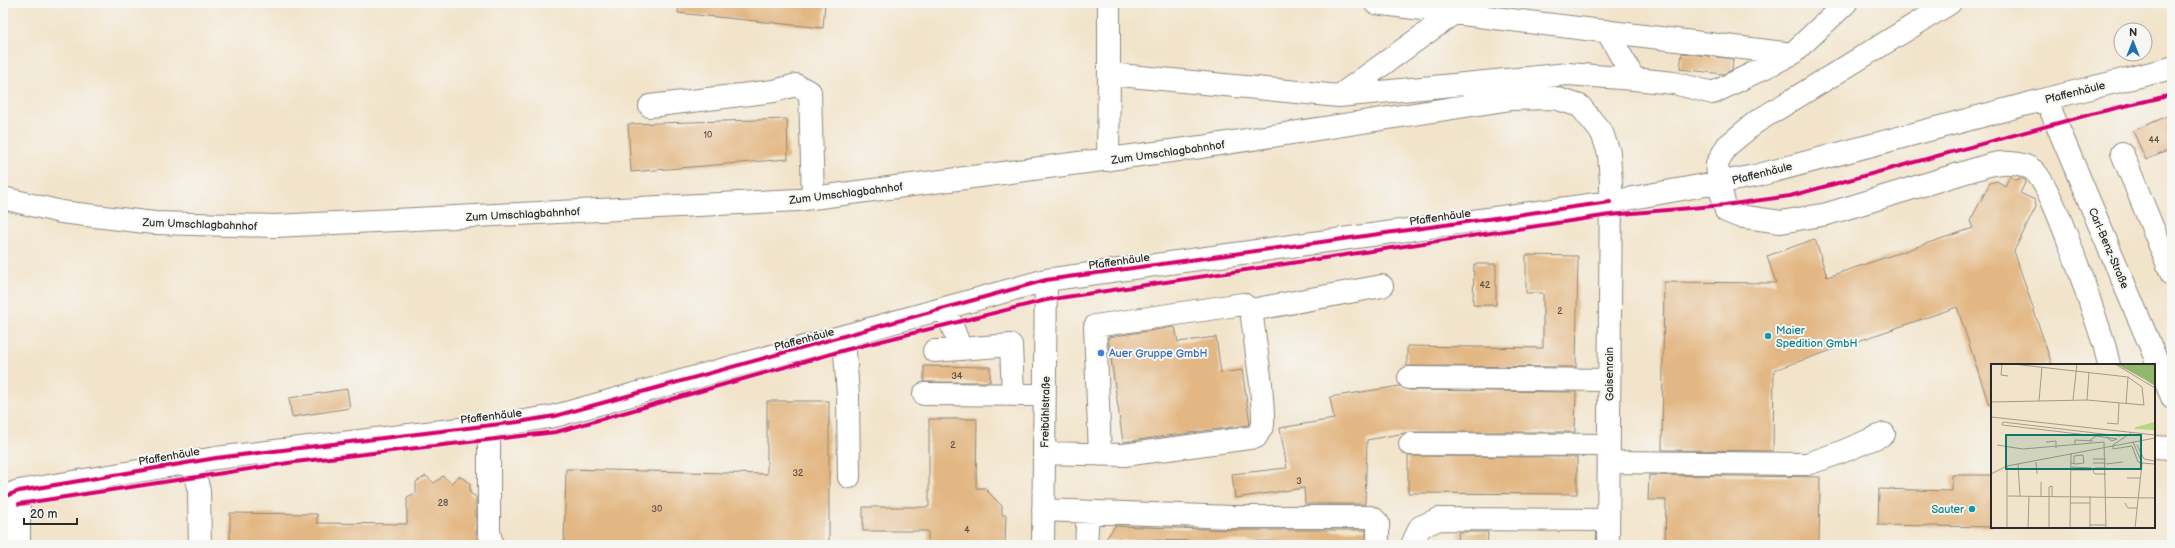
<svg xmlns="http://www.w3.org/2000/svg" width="2175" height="548" viewBox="0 0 2175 548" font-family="'Balsamiq Sans',sans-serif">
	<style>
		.building { fill: #e3b783 }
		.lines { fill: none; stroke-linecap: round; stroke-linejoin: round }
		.minor-casing { stroke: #8e887b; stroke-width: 24 }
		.minor { stroke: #fff; stroke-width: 22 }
		.cycleway-casing { stroke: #f6f6f2; stroke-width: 6 }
		.cycleway { stroke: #d6006c; stroke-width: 4 }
		.culture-dot { fill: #0f9aa8; stroke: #f6f6f2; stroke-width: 1.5 }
		.shop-dot { fill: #3f7fe0; stroke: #f6f6f2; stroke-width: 1.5 }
		.labels { text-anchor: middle; stroke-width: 4; stroke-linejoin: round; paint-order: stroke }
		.number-label { font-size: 9px; fill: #594e41 }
		.street-label { font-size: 11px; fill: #2b2b2b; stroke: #f6f6f2 }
		.culture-label { font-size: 11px; fill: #0d838f; stroke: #f6f6f2; text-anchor: start }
		.shop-label { font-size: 11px; fill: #366cbe; stroke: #f6f6f2; text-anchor: start }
		.inset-road { fill: none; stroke: #a29a8b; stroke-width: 1 }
		.view { fill: #0f766e; fill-opacity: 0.15; stroke: #0f766e; stroke-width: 2 }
		.inset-edge { fill: none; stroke: #2b2b2b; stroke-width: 2 }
	</style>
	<rect width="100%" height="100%" fill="#f6f6f2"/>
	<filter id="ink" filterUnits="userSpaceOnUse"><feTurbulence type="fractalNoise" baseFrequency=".025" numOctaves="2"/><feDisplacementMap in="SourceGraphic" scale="8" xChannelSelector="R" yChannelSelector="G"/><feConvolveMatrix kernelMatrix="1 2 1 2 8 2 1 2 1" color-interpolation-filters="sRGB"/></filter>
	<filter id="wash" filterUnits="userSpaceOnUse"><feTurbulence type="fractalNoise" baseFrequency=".012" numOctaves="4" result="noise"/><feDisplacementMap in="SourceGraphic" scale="16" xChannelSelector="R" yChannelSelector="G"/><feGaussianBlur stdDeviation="0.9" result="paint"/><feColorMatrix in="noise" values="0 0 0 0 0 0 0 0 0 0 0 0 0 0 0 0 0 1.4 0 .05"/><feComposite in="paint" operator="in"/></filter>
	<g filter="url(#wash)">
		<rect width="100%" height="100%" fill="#f2e4cb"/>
		<g id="blocks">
			<path class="building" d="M 679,3 L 825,3 L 823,28 L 678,13 Z
				M 1682,53 L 1733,59 L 1732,70 L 1723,74 L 1680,69 Z
				M 2172,114 L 2172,149 L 2146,160 L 2133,131 Z
				M 787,119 L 788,159 L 631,172 L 628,124 Z
				M 2010,176 L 2016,180 L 2021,178 L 2025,180 L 2026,181 L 2020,193 L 2035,200 L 2036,207 L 2014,251 L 2052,365 L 1992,365 L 1992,405 L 1989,405 L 1957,307 L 1774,370 L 1773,451 L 1662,450 L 1664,282 L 1776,283 L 1767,256 L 1815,239 L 1827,277 L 1973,228 L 1970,221 L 1990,183 L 1997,181 L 2005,186 Z
				M 1526,255 L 1578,256 L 1576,367 L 1407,366 L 1407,346 L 1543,348 L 1543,293 L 1526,293 Z
				M 1474,264 L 1496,264 L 1496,305 L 1473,305 Z
				M 1175,327 L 1178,342 L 1216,337 L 1221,373 L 1242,370 L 1250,423 L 1248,425 L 1123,442 L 1108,337 Z
				M 924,366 L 990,367 L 990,382 L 924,382 Z
				M 1400,386 L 1409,390 L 1576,392 L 1575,432 L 1410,432 L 1367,440 L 1365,504 L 1305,504 L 1304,488 L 1235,498 L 1232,474 L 1287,468 L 1280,428 L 1334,419 L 1330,397 Z
				M 347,389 L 350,408 L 292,417 L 289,398 Z
				M 767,401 L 829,401 L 829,545 L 564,545 L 566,469 L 767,474 Z
				M 929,419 L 977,419 L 976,488 L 984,488 L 1002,506 L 1002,515 L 1006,515 L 1005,545 L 928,545 L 928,531 L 863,531 L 863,507 L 929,507 Z
				M 1408,456 L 1577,457 L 1577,494 L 1408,493 Z
				M 1649,475 L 1820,477 L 1819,545 L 1665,545 L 1666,500 L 1648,500 Z
				M 1952,475 L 1992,475 L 1992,527 L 1878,525 L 1879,489 L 1952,491 Z
				M 426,476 L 434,483 L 443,476 L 451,483 L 459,476 L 470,483 L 470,493 L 476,497 L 476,531 L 479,545 L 230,545 L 230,513 L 317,514 L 317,523 L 407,524 L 407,497 L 416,493 L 416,482 Z
				M 1115,526 L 1232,530 L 1366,530 L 1366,542 L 1105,540 Z
				M 1458,532 L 1488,532 L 1487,545 L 1459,545 Z"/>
		</g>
	</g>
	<g filter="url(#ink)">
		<use href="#blocks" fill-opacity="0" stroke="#8e887b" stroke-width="1"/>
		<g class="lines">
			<g class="minor-casing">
				<path id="minor" d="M 1375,3 L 1454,13
					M 1950,3 L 1756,122 L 1727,146 L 1717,164 L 1719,183 L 1726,211 L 1738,216 L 1781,222 L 1827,214 L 1989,165 C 2002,162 2021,161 2033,170 C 2054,186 2093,312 2104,344 L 2109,365
					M 1607,31 L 1634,79 L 1674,83 L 1713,93 L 1792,54 L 1846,3
					M 1109,74 L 1109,3
					M 1339,96 L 1454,13 L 1792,54
					M 2046,99 L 2172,397
					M 650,106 L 774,91 L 796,85 L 810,92 L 813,198
					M 2122,153 L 2172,275
					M 1108,160 L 1109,74 L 1339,96 L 1568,74 L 1634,79
					M 3,198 L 61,212 L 154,223 L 275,226 L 797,200 L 1201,147 L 1511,99 L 1555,98 L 1580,106 L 1602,133 L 1609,153 L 1611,184 L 1608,545
					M 945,308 L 961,349
					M 1251,310 L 1382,286
					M 844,337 L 848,396 L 849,477
					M 934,351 L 1011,345 L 1013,395
					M 1409,378 L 1609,380
					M 924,394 L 1045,395
					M 489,425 L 489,531 L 492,545
					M 1410,444 L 1609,445
					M 2154,447 L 2172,448
					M 1044,453 L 1124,455 L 1256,437 L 1263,425 L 1263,414 L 1261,384 L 1251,310 L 1243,304 L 1095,326 L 1100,455
					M 192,462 L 199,491 L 200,545
					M 1609,462 L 1807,464 L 1839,453 L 1884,434
					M 19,491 L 19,545
					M 3,497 L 19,491 L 216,458 L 518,422 L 555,416 L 1046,280 L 1610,202 L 1755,176 L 2046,99 L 2172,68
					M 1043,510 L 1232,517 L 1369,517 L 1373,518 L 1378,523 L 1378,545
					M 1043,545 L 1046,280
					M 1086,545 L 1088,512
					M 1412,545 L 1420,527 L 1439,519 L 1608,520"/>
			</g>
			<use href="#minor" class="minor"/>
			<g class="cycleway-casing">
				<path id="cycleway" d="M 3,497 L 19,491 L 216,458 L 518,422 L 555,416 L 1046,280 L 1610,202
					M 19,504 L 295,462 L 556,432 L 845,350 L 1046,300 L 1610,215 L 1725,205 L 1790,196 L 2095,113 L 2172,95"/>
			</g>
			<use href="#cycleway" class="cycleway"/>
		</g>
	</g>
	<g class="culture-dot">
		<circle cx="1768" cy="336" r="4"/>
		<circle cx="1972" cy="509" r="4"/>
	</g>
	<circle class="shop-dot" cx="1101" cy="353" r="4"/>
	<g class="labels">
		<g class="number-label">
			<text x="708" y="138">10</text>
			<text x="2154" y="143">44</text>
			<text x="1485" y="288">42</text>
			<text x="1560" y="314">2</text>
			<text x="957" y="379">34</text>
			<text x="953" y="448">2</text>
			<text x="798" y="476">32</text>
			<text x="1299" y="484">3</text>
			<text x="443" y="506">28</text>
			<text x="657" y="512">30</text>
			<text x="967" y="533">4</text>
		</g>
		<g class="street-label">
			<text transform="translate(2075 92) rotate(-14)" y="4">Pfaffenhäule</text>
			<text transform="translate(1168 152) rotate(-8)" y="4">Zum Umschlagbahnhof</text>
			<text transform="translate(1762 173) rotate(-14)" y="4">Pfaffenhäule</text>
			<text transform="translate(846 193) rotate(-7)" y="4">Zum Umschlagbahnhof</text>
			<text transform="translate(523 214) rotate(-3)" y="4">Zum Umschlagbahnhof</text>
			<text transform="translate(1440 217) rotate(-8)" y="4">Pfaffenhäule</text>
			<text transform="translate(200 224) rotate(2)" y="4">Zum Umschlagbahnhof</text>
			<text transform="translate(2109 248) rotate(67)" y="4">Carl-Benz-Straße</text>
			<text transform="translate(1119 261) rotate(-8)" y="4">Pfaffenhäule</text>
			<text transform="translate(804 339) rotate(-15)" y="4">Pfaffenhäule</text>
			<text transform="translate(1609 374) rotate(-90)" y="4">Gaisenrain</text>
			<text transform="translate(1045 412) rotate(-89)" y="4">Freibühlstraße</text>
			<text transform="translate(491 416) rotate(-7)" y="4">Pfaffenhäule</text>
			<text transform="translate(169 456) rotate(-10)" y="4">Pfaffenhäule</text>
		</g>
		<g class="culture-label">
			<text x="1776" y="334">Maier<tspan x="1776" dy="13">Spedition GmbH</tspan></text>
			<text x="1964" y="513" text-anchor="end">Sauter</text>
		</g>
		<g class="shop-label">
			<text x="1109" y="357">Auer Gruppe GmbH</text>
		</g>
	</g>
	<g transform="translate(1991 364)">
		<rect width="164" height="164" fill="#f2e4cb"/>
		<path d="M 164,58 L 164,66 L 143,65 L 145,63 Z" fill="#b8d77e"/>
		<path d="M 125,0 L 164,0 L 164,22 L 153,15 Z" fill="#92b86d"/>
		<path class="inset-road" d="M 11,0 L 10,11 L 17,12M 124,0 L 164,24M 82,36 L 86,0M 96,36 L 98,8M 48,37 L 51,3M 0,38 L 96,36 L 153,41 L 151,23 L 137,13 L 22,0M 135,40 L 137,13M 0,53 L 164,71M 116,59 L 127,60 L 128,39M 11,61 L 12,58 L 129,72M 11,61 L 105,72M 140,69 L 122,81 L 122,85 L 141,82 L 147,98 L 150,99M 115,73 L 121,77 L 126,75M 98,77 L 105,72 L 126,75M 55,78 L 65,77 L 65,84M 142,78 L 151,99 L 144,164M 6,81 L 32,85 L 113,78 L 115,164M 84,81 L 84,76 L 102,77M 146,81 L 153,95 L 164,97M 102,95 L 115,95M 45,98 L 46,110M 80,99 L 85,100 L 93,99 L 92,91 L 83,92 L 83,100M 102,99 L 115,99M 151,99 L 164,100M 27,100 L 29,132M 115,100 L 132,98M 16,102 L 16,164M 80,106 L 100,106 L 100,104 L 80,103M 0,110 L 16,102 L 164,74M 115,110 L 104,110 L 102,107 L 104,104 L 115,104M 136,114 L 149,114M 17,132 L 164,134M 50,132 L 50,118M 58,132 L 58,164M 58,132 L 58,123 L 61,122 L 61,132M 99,132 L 99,164M 79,139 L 99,139M 134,139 L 137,144 L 146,144M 99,161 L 115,161M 37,164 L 38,132M 79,164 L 80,89"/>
		<path class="view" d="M 15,71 L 150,71 L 150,105 L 15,105 Z"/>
		<rect width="164" height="164" class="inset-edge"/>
	</g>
	<rect width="2175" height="548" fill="none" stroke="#f6f6f2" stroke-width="16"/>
	<g transform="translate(2133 42)"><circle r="19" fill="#f6f6f2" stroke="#a5a5a2"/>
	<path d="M0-3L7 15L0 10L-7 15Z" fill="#1f6fb2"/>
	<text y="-6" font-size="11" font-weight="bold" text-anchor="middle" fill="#2b2b2b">N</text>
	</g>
	<path d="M24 518v6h53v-6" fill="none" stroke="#2b2b2b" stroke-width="2"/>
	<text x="30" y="518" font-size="12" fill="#2b2b2b" stroke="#f6f6f2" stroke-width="3" paint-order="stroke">20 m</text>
</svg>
